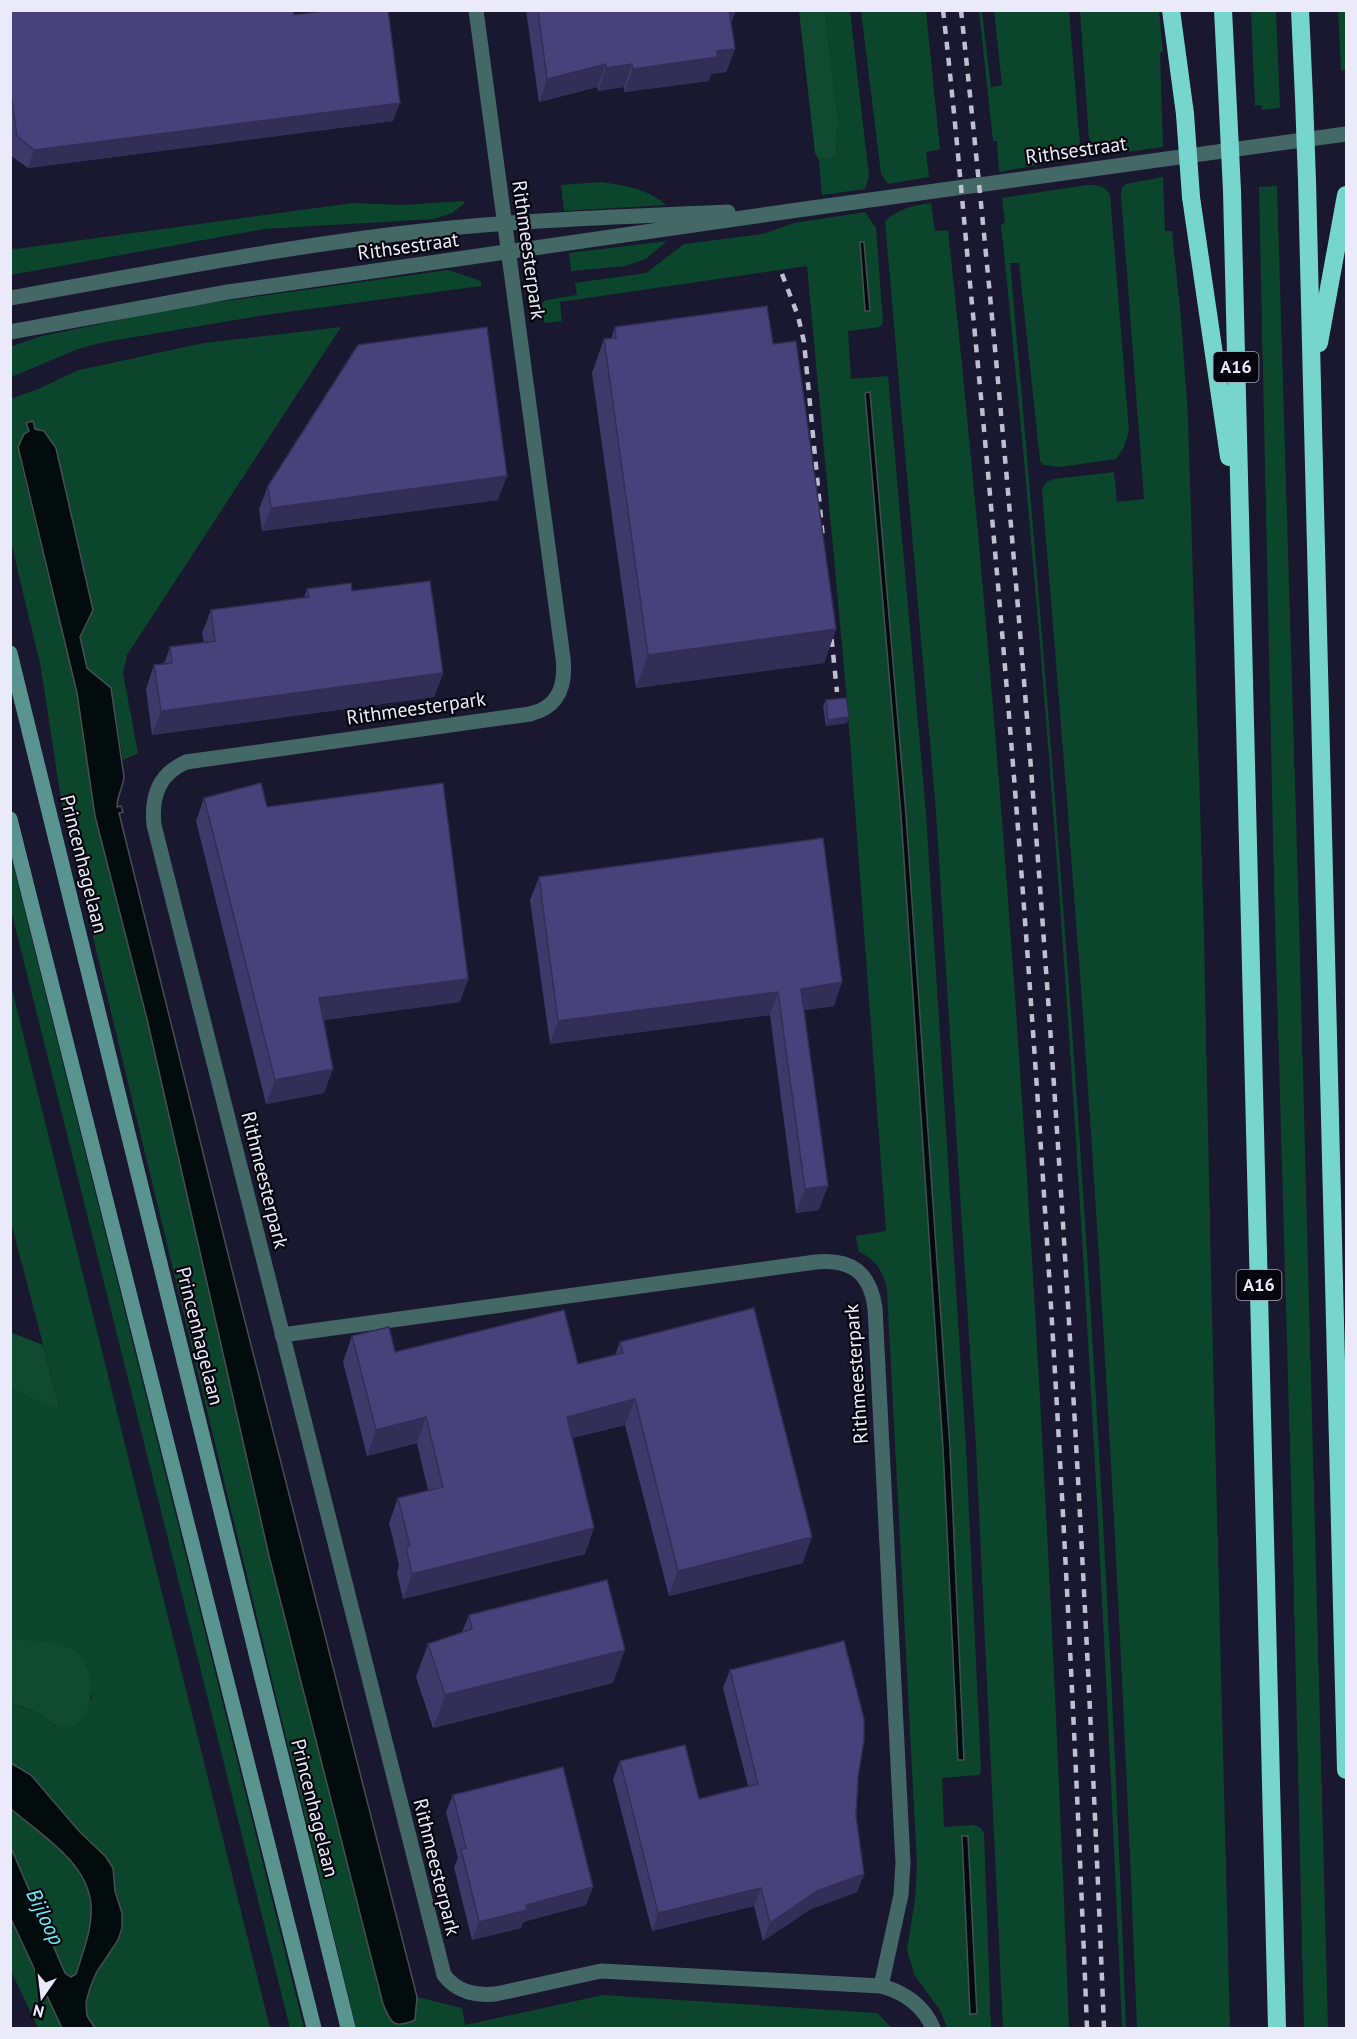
<svg xmlns="http://www.w3.org/2000/svg" width="1357" height="2039" viewBox="0 0 1357 2039" font-family="'PT Sans',sans-serif">
	<style>
		.green { fill: #0b452c }
		.forest { fill: #104a31 }
		.water { fill: #020c0d; stroke: #484f54; stroke-width: 1.5 }
		.lines { fill: none; stroke-linecap: round; stroke-linejoin: round }
		.minor { stroke: #446865; stroke-width: 15 }
		.secondary { stroke: #59948f; stroke-width: 15 }
		.motorway { stroke: #76d5cd; stroke-width: 18 }
		.rail { stroke: #c0bfd0; stroke-width: 4.5; stroke-dasharray: 8 8; stroke-linecap: butt }
		.motorway-bridge { stroke: #76d5cd; stroke-width: 18 }
		.wall { fill: #3e3969 }
		.shaded-wall { fill: #322e55 }
		.building { fill: #48427a; stroke: #322e55; stroke-width: 1.5 }
		.labels { text-anchor: middle; stroke-width: 4.5; stroke-linejoin: round; paint-order: stroke }
		.shield { fill: #06050e; stroke: #a6a5b3; stroke-width: 1.5 }
		.shield-label { font-size: 18px; font-weight: bold; fill: #ebeafa }
		.street-label { font-size: 20px; fill: #ebeafa; stroke: #06050e }
		.water-label { font-size: 21px; font-style: italic; fill: #64f2f6; stroke: #06050e }
	</style>
	<rect width="100%" height="100%" fill="#1a182e"/>
	<path class="green" d="M 825,11 L 850,11 L 869,176 L 865,189 L 822,195 L 819,160 L 836,157 L 838,120 Z
		M 861,11 L 926,11 L 940,149 L 926,152 L 929,177 L 888,184 L 881,174 Z
		M 979,11 L 982,11 L 991,87 L 1002,85 L 994,11 L 1069,11 L 1080,145 L 1076,155 L 1071,159 L 999,172 L 997,141 L 993,141 Z
		M 1080,11 L 1159,11 L 1163,52 L 1160,52 L 1163,147 C 1149,148 1110,157 1099,151 C 1094,149 1092,144 1089,140 Z
		M 1251,11 L 1276,11 L 1280,108 L 1262,110 L 1261,105 L 1255,106 Z
		M 1338,11 L 1346,11 L 1346,70 L 1341,70 Z
		M 1163,177 L 1165,231 L 1172,231 L 1181,318 L 1188,417 L 1204,935 L 1211,1276 L 1230,2028 L 1137,2028 C 1122,1642 1102,1255 1072,869 C 1063,743 1052,616 1042,490 L 1046,482 L 1054,479 L 1114,472 L 1117,502 L 1144,499 L 1121,195 L 1122,187 L 1126,184 Z
		M 601,182 C 627,186 646,188 666,205 L 564,211 L 561,185 Z
		M 1087,185 C 1097,185 1105,185 1110,195 L 1129,431 L 1124,447 L 1116,459 L 1060,467 L 1044,465 L 1040,461 L 1019,263 L 1010,263 C 1063,851 1105,1439 1126,2028 L 1122,2028 C 1096,1426 1063,824 1001,224 L 1005,223 L 1002,198 Z
		M 1277,186 L 1298,883 L 1328,2028 L 1304,2028 L 1293,1556 L 1274,884 L 1259,187 Z
		M 463,201 L 465,203 L 452,213 L 434,219 L 264,229 L 11,275 L 11,248 L 16,249 L 353,203 L 403,205 Z
		M 931,203 L 935,231 L 948,230 C 1012,828 1046,1428 1069,2028 L 1003,2028 L 976,1447 L 936,813 L 885,221 C 900,208 912,206 931,203 Z
		M 865,212 L 876,228 L 883,323 L 880,327 L 848,331 L 851,379 L 888,376 L 926,814 L 966,1447 L 981,1770 L 979,1775 L 942,1778 L 944,1827 L 973,1825 L 981,1828 L 984,1834 L 991,2028 L 947,2028 L 940,2010 L 915,1976 L 907,1950 L 915,1899 L 917,1865 L 887,1290 C 884,1273 876,1259 859,1252 L 856,1236 L 886,1231 L 847,700 L 807,266 L 560,302 L 562,321 L 544,323 L 542,303 L 546,300 L 577,295 L 575,283 L 646,273 L 684,244 L 763,234 L 794,223 Z
		M 667,241 L 646,259 L 625,266 L 571,271 L 569,253 Z
		M 448,270 L 481,281 L 481,286 L 265,315 L 105,342 L 78,349 L 11,377 L 10,347 L 38,337 L 175,308 Z
		M 341,327 L 127,655 L 123,673 L 138,753 L 123,760 L 111,689 L 87,669 L 80,637 L 93,610 L 29,431 C 18,436 20,449 20,460 L 77,693 L 95,816 L 147,1019 L 269,1556 L 395,2024 L 405,2024 L 415,2020 L 417,1997 L 462,2008 L 465,2025 L 603,1995 L 877,2013 L 892,2028 L 356,2028 L 63,813 L 41,668 L 11,542 L 10,399 L 38,389 L 79,370 L 204,343 Z
		M 10,857 L 11,856 L 304,2028 L 290,2028 L 11,910 Z
		M 10,981 L 270,2028 L 95,2028 L 87,2016 L 86,2002 L 90,1988 L 96,1973 L 118,1940 L 122,1913 L 115,1891 L 113,1868 L 106,1857 L 79,1831 L 32,1775 L 11,1763 L 11,1703 L 36,1712 L 56,1727 L 92,1699 L 87,1665 L 11,1637 L 11,1389 L 60,1409 L 11,1222 Z
		M 10,1809 C 43,1837 95,1866 91,1915 C 90,1935 82,1955 76,1974 L 71,1977 L 65,1973 L 11,1848 Z
		M 10,1919 L 62,2028 L 38,2028 L 11,1971 Z"/>
	<path class="forest" d="M 799,11 L 825,11 L 838,120 L 836,157 L 819,160 L 815,153 Z
		M 10,1332 L 43,1345 L 60,1410 L 11,1389 Z
		M 11,1637 C 31,1644 51,1637 74,1650 C 96,1662 99,1721 69,1727 C 55,1731 48,1719 37,1713 C 29,1708 19,1706 11,1703 Z"/>
	<path class="water" d="M 860,242 L 864,242 L 870,311 L 865,311 Z
		M 870,392 L 906,815 L 950,1448 L 964,1760 L 958,1760 L 943,1448 L 901,815 L 865,393 Z
		M 33,421 L 35,429 L 44,431 L 56,448 L 93,610 L 80,637 L 87,668 L 111,688 L 124,777 C 123,787 117,796 117,807 L 121,806 L 123,812 L 119,813 L 234,1278 L 417,1997 L 415,2020 C 394,2029 391,2024 383,2004 L 269,1556 L 147,1019 L 95,816 L 77,693 L 18,447 L 24,434 L 29,431 L 26,423 Z
		M 11,1763 L 31,1775 L 79,1831 L 106,1857 L 113,1868 L 115,1891 L 122,1913 L 122,1928 L 118,1940 L 96,1973 L 90,1988 L 86,2002 L 87,2016 L 95,2028 L 62,2028 L 11,1919 L 11,1848 L 65,1973 L 71,1977 L 76,1974 C 82,1955 90,1935 91,1915 C 95,1866 43,1837 11,1809 Z
		M 962,1836 L 968,1836 L 977,2014 L 970,2014 Z"/>
	<g class="lines">
		<path class="minor" d="M 476,10 L 563,658 C 566,686 559,707 530,714 L 186,762 C 159,774 151,796 154,825 L 444,1975 C 457,1992 475,1996 496,1994 L 601,1971 L 881,1986 C 904,1992 924,2006 933,2028
			M 10,298 C 139,275 267,250 396,234 C 506,220 617,217 728,212
			M 10,332 L 228,292 L 812,208 L 1346,134
			M 282,1335 L 816,1262 C 851,1259 870,1272 875,1308 L 903,1863 L 901,1895 L 881,1986"/>
		<path class="secondary" d="M 10,653 L 348,2028
			M 10,819 L 314,2028"/>
		<path class="motorway" d="M 1171,10 L 1185,114
			M 1223,10 L 1228,109
			M 1300,10 L 1304,98
			M 1307,181 L 1346,1770
			M 1232,191 L 1277,2028
			M 1191,197 L 1229,457
			M 1319,343 L 1346,195"/>
		<path class="rail" d="M 943,10 C 954,105 962,199 971,294 C 1028,871 1064,1449 1087,2028
			M 961,10 C 1033,681 1077,1354 1104,2028
			M 782,274 L 798,316 L 804,342 L 823,539
			M 830,623 L 837,692"/>
		<path class="motorway-bridge" d="M 1304,98 L 1307,181
			M 1228,109 L 1232,191
			M 1185,114 L 1191,197"/>
	</g>
	<path class="wall" d="M 10,10 L 294,15 L 393,121 L 28,168 L 10,155 Z
		M 526,10 L 736,10 L 731,23 L 735,49 L 726,72 L 711,74 L 709,81 L 624,92 L 624,87 L 598,91 L 597,87 L 539,102 Z
		M 615,327 L 773,344 L 836,629 L 824,663 L 636,688 L 592,373 L 604,339 L 611,339 Z
		M 268,486 L 498,500 L 262,531 L 259,509 Z
		M 307,589 L 352,591 L 443,673 L 434,697 L 152,735 L 146,689 L 154,665 L 164,664 L 170,647 L 204,643 L 202,633 L 211,610 L 304,598 Z
		M 826,700 L 847,723 L 826,726 L 823,706 Z
		M 204,798 L 267,807 L 468,979 L 460,1002 L 323,1020 L 324,1093 L 266,1104 L 196,821 Z
		M 539,877 L 834,1006 L 804,1010 L 819,1210 L 796,1213 L 770,1015 L 550,1044 L 530,900 Z
		M 352,1336 L 395,1352 L 578,1364 L 615,1355 L 620,1342 L 803,1563 L 669,1596 L 625,1425 L 572,1438 L 585,1554 L 403,1599 L 397,1573 L 399,1565 L 389,1523 L 398,1498 L 428,1490 L 417,1443 L 367,1456 L 343,1362 Z
		M 469,1615 L 613,1683 L 433,1728 L 416,1677 L 428,1644 L 462,1632 Z
		M 730,1670 L 858,1777 L 856,1816 L 864,1874 L 857,1892 L 811,1909 L 763,1941 L 754,1906 L 652,1931 L 613,1779 L 620,1761 L 699,1799 L 748,1786 L 723,1688 Z
		M 453,1795 L 586,1905 L 523,1922 L 521,1928 L 472,1940 L 454,1867 L 458,1858 L 446,1812 Z"/>
	<path class="shaded-wall" d="M 729,10 L 736,10 L 728,33 Z
		M 735,49 L 726,72 L 711,74 L 709,81 L 624,92 L 633,69 L 717,51 Z
		M 606,64 L 597,87 L 539,102 L 547,79 Z
		M 632,64 L 624,87 L 598,91 L 606,68 Z
		M 400,103 L 393,121 L 28,168 L 34,150 Z
		M 507,476 L 498,500 L 262,531 L 271,508 Z
		M 836,629 L 824,663 L 636,688 L 648,655 Z
		M 443,673 L 434,697 L 152,735 L 161,711 Z
		M 849,717 L 847,723 L 826,726 L 828,720 Z
		M 468,979 L 460,1002 L 311,1022 L 319,998 Z
		M 842,982 L 834,1006 L 793,1012 L 801,989 Z
		M 778,992 L 770,1015 L 550,1044 L 558,1021 Z
		M 333,1069 L 324,1093 L 266,1104 L 275,1080 Z
		M 828,1186 L 819,1210 L 796,1213 L 805,1189 Z
		M 635,1399 L 625,1425 L 557,1442 L 567,1417 Z
		M 426,1417 L 417,1443 L 367,1456 L 376,1430 Z
		M 594,1528 L 585,1554 L 403,1599 L 412,1574 Z
		M 812,1537 L 803,1563 L 669,1596 L 678,1571 Z
		M 625,1650 L 613,1683 L 433,1728 L 445,1695 Z
		M 864,1874 L 857,1892 L 811,1909 L 763,1941 L 770,1923 L 817,1891 Z
		M 593,1887 L 586,1905 L 523,1922 L 521,1928 L 472,1940 L 479,1922 L 526,1905 Z
		M 761,1888 L 754,1906 L 652,1931 L 658,1913 Z"/>
	<path class="building" d="M 10,10 L 293,10 L 294,15 L 331,10 L 388,10 L 400,103 L 34,150 L 17,136 L 10,87 Z
		M 538,10 L 729,10 L 735,49 L 717,51 L 717,57 L 633,69 L 632,64 L 606,68 L 606,64 L 547,79 Z
		M 767,306 L 773,344 L 796,341 L 836,629 L 648,655 L 604,339 L 616,338 L 615,327 Z
		M 487,327 L 507,476 L 271,508 L 268,486 L 358,345 Z
		M 430,581 L 443,673 L 161,711 L 154,665 L 172,663 L 170,647 L 215,641 L 211,610 L 309,597 L 307,589 L 351,583 L 352,591 Z
		M 846,698 L 849,717 L 828,720 L 826,700 Z
		M 261,783 L 267,807 L 443,783 L 468,979 L 319,998 L 333,1069 L 275,1080 L 204,798 Z
		M 823,838 L 842,982 L 801,989 L 828,1186 L 805,1189 L 778,992 L 558,1021 L 539,877 Z
		M 754,1308 L 812,1537 L 678,1571 L 635,1399 L 567,1417 L 594,1528 L 412,1574 L 406,1547 L 410,1546 L 398,1498 L 443,1487 L 426,1417 L 376,1430 L 352,1336 L 389,1327 L 395,1352 L 564,1310 L 578,1364 L 623,1353 L 620,1342 Z
		M 607,1580 L 625,1650 L 445,1695 L 428,1644 L 472,1629 L 469,1615 Z
		M 844,1641 L 864,1719 L 864,1740 L 858,1777 L 856,1816 L 864,1874 L 817,1891 L 770,1923 L 761,1888 L 658,1913 L 620,1761 L 685,1745 L 699,1799 L 758,1784 L 730,1670 Z
		M 563,1767 L 593,1887 L 526,1905 L 527,1910 L 479,1922 L 461,1849 L 466,1848 L 453,1795 Z"/>
	<g class="labels">
		<g class="shield">
			<rect x="1213.5" y="352" width="45" height="30" rx="4.5"/>
			<rect x="1236.5" y="1270" width="45" height="30" rx="4.5"/>
		</g>
		<g class="shield-label">
			<text x="1236" y="373">A16</text>
			<text x="1259" y="1291">A16</text>
		</g>
		<g class="street-label">
			<text transform="translate(1076 150) rotate(-8)" y="7">Rithsestraat</text>
			<text transform="translate(408 246) rotate(-8)" y="7">Rithsestraat</text>
			<text transform="translate(529 250) rotate(82)" y="7">Rithmeesterpark</text>
			<text transform="translate(416 708) rotate(-8)" y="7">Rithmeesterpark</text>
			<text transform="translate(84 864) rotate(76)" y="7">Princenhagelaan</text>
			<text transform="translate(265 1180) rotate(76)" y="7">Rithmeesterpark</text>
			<text transform="translate(200 1336) rotate(76)" y="7">Princenhagelaan</text>
			<text transform="translate(856 1374) rotate(-94)" y="7">Rithmeesterpark</text>
			<text transform="translate(315 1808) rotate(76)" y="7">Princenhagelaan</text>
			<text transform="translate(437 1867) rotate(76)" y="7">Rithmeesterpark</text>
		</g>
		<g class="water-label">
			<text transform="translate(45 1917) rotate(64)" y="7">Bijloop</text>
		</g>
	</g>
	<rect width="1357" height="2039" fill="none" stroke="#ebeafa" stroke-width="24"/>
	<g transform="translate(42 1997) rotate(194)" stroke="#06050e" stroke-width="4.5" paint-order="stroke">
	<path d="M0-4.5L10 22L0 15L-10 22Z" fill="#ebeafa"/>
	<text y="-9" font-size="16" font-weight="bold" text-anchor="middle" fill="#ebeafa">N</text>
	</g>
</svg>
